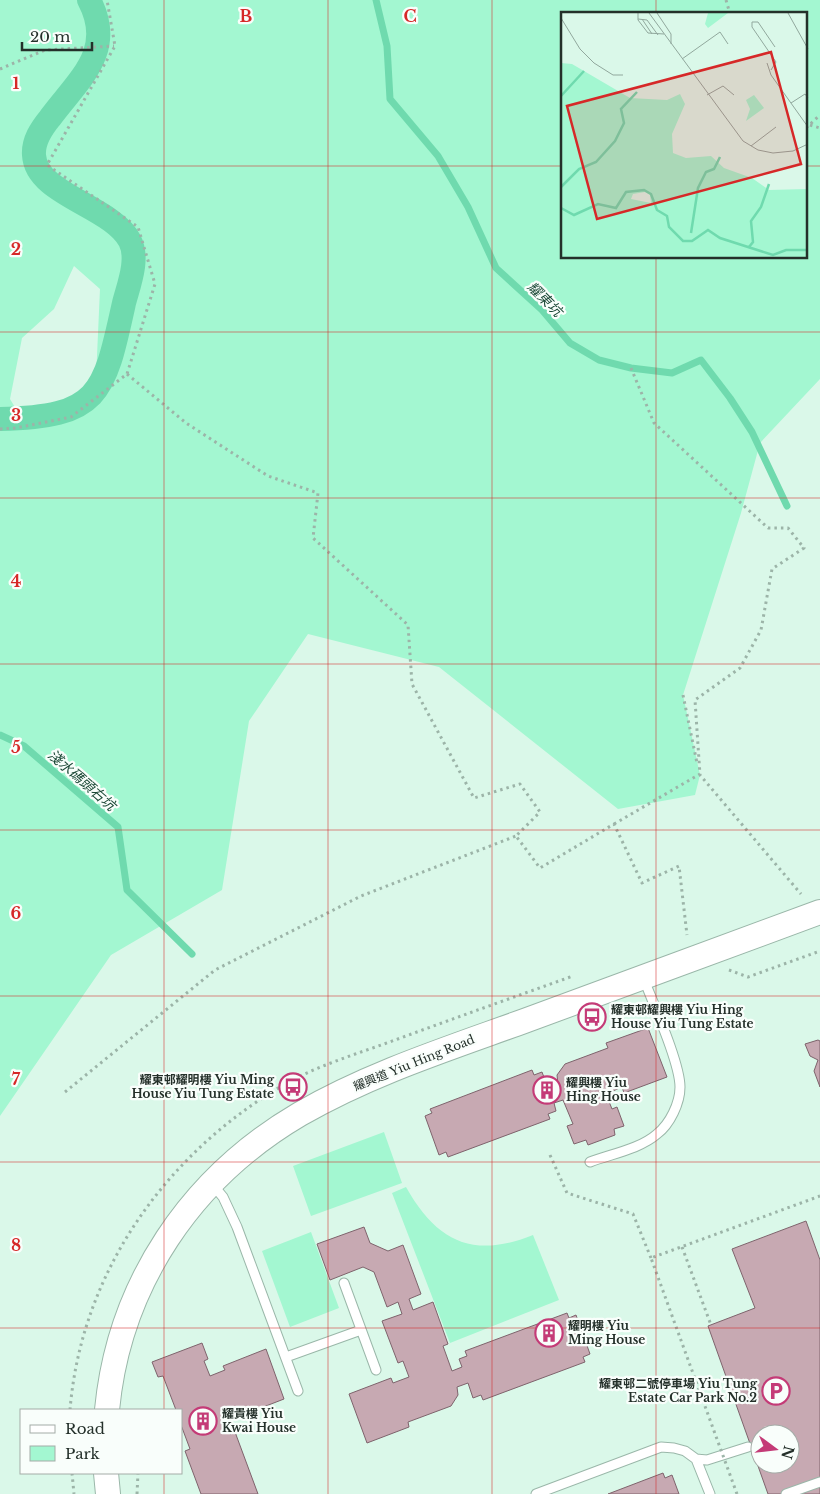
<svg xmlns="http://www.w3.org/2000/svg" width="820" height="1494" viewBox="0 0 820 1494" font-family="'Libre Baskerville','Noto Sans TC',serif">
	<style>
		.green { fill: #a3f7d1; fill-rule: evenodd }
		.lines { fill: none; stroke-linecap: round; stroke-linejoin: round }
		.stream { stroke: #6fdaae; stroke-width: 7 }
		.canal { stroke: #6fdaae; stroke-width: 24 }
		.building { fill: #c7a9b2; stroke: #7e636c; fill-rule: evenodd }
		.service-casing { stroke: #9ab7a9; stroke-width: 11 }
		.tertiary-casing { stroke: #9ab7a9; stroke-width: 26 }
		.path { stroke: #9cb4a8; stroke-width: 3; stroke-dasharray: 2.5 4; stroke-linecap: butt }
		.service { stroke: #fff; stroke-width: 9 }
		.tertiary { stroke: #fff; stroke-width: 24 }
		.path-bridge { stroke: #9cb4a8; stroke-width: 3; stroke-dasharray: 2.5 4; stroke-linecap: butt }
		.grid { fill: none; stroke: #d62828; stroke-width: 1; stroke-opacity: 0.55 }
		.labels { text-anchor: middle; stroke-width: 4.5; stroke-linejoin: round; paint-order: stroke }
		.poi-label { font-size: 12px; font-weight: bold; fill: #24302a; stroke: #f9fefb; text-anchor: start }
		.street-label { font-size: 12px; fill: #24302a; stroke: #f9fefb }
		.water-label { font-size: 14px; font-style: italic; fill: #1a4735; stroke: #f9fefb }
		.inset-river { fill: none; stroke: #6fdaae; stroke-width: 2.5 }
		.inset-road { fill: none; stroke: #91a89d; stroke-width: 1 }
		.view { fill: #d62828; fill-opacity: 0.15; stroke: #d62828; stroke-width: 2.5 }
		.inset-edge { fill: none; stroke: #24302a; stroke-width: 2.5 }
		.grid-label { font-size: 16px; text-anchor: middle; font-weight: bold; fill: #d62828; stroke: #f9fefb; stroke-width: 4.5; stroke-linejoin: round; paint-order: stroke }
	</style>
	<rect width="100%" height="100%" fill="#daf8e9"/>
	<path class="green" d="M 0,0 L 820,0 L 820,379 L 760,443 L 741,513 L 683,695 L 700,775 L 695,795 L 618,809 L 439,667 L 308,634 L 249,721 L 222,890 L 111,955 L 0,1116 ZM 562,14 L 806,14 L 806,258 L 562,258 ZM 74,266 L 100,289 L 96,378 L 67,406 L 19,414 L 10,399 L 22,338 L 54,309 Z
		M 384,1132 L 402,1183 L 311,1216 L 293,1166 Z
		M 406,1187 C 437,1242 473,1259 533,1235 L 559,1300 L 450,1343 L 392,1193 Z
		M 311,1232 L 339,1308 L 290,1327 L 262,1251 Z"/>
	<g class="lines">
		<path class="stream" d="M 376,0 L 387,46 L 390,99 L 438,156 L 468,207 L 496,268 L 542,310 L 570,343 L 599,360 L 631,368 L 672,373 L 701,360 L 730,398 L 752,432 L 787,506
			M 0,735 L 24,746 L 118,827 L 127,890 L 192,954"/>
		<path class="canal" d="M 0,419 C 100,417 104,394 124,303 C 129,284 139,259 130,241 C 112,206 36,195 34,155 C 33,141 41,129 50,118 C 79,79 116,51 89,0"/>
	</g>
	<path class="building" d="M 648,1028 L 667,1077 L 624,1093 L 622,1087 L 606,1094 L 612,1109 L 617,1107 L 624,1126 L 614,1129 L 615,1135 L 588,1145 L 586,1140 L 574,1144 L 567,1126 L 573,1124 L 563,1100 L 554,1103 L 556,1111 L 548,1114 L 550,1119 L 448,1157 L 446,1152 L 439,1155 L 425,1116 L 432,1113 L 430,1109 L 532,1070 L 534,1075 L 542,1072 L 548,1088 L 558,1084 L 557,1075 L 565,1064 L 608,1048 L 606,1043 Z
		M 818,1040 L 820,1041 L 820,1087 L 814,1071 L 818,1060 L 810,1056 L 805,1044 Z
		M 806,1221 L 820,1260 L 820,1494 L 768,1494 L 708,1326 L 755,1308 L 732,1249 ZM 760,1434 L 790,1434 L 790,1464 L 760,1464 Z
		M 364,1227 L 370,1243 L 388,1251 L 403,1245 L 421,1294 L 409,1299 L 413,1310 L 433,1302 L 448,1344 L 443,1346 L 452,1371 L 462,1367 L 459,1359 L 467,1356 L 465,1351 L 567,1313 L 569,1318 L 576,1315 L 590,1354 L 583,1357 L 585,1362 L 483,1400 L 481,1395 L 473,1398 L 468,1383 L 457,1387 L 458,1395 L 451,1406 L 408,1422 L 409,1427 L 367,1443 L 349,1394 L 391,1378 L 393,1383 L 409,1377 L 403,1361 L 398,1363 L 382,1321 L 402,1314 L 398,1302 L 387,1307 L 374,1272 L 363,1267 L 330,1280 L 317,1244 Z
		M 202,1343 L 208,1359 L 204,1361 L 210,1376 L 225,1370 L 223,1366 L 266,1349 L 284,1399 L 240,1416 L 238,1410 L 224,1416 L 230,1434 L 235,1432 L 258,1494 L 201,1494 L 185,1451 L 190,1449 L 181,1425 L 181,1410 L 176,1410 L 163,1376 L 158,1377 L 152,1362 Z
		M 663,1473 L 665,1478 L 672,1475 L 679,1494 L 608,1494 Z"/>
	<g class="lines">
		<g class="service-casing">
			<path id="service" d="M 590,1162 C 611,1154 640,1149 657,1134 C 670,1124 680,1103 680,1087 C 680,1063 653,1003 643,977
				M 213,1185 L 223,1197 L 237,1227 L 298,1391
				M 344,1283 L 376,1370
				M 286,1357 L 361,1330
				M 696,1459 L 710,1494
				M 536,1494 L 661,1447 L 674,1448 L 685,1451 L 696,1459 L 707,1460 L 748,1447
				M 786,1494 L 820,1482"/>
		</g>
		<g class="tertiary-casing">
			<path id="tertiary" d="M 107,1410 C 119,1284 191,1178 300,1114 C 371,1073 450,1048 527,1020 C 625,984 722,948 820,912
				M 106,1473 L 108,1494"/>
		</g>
		<path class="path" d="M 726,0 L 730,14
			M 0,69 L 45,50 L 114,46
			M 810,125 L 820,128
			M 806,128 L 820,115
			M 631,368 L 654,423 L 768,528 L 788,528 L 804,548 L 772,569 L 761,630 L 740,668 L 695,700 L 700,775 L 801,894
			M 127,374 L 186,423 L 268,476 L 318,493 L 313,538 L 408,625 L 412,684 L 474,798 L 520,784 L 540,812 L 516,836 L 540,868 L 614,824 L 642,883 L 679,866 L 687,935
			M 0,429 L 16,428 L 71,417 L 127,374 L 155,284 L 138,227 L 47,165 L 115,46 L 107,0
			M 683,695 L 697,763
			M 614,824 L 700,774
			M 729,970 L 748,977 L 820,951
			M 65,1092 L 215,970 L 361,896 L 516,836
			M 550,1155 L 567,1193 L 633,1214 L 651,1258
			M 682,1247 L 711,1325
			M 70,1410 C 81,1274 164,1156 280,1087 C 315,1066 357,1054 395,1040 C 455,1018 514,997 573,976
			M 72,1473 L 74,1494
			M 137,1494 L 138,1473"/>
		<use href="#service" class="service"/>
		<use href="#tertiary" class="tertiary"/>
		<path class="path-bridge" d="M 737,1494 L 651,1258 L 820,1196"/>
	</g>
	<path class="grid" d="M 164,0 L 164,1410M 328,0 L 328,1494M 492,0 L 492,1494M 656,0 L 656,14M 0,166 L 562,166M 806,166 L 820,166M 656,258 L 656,1494M 0,332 L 820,332M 0,498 L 820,498M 0,664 L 820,664M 0,830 L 820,830M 0,996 L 820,996M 0,1162 L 820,1162M 0,1328 L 820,1328M 164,1473 L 164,1494"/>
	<defs>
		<g id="bus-ring" transform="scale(1.4375)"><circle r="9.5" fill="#f9fefb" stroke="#c43b77" stroke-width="1.5"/><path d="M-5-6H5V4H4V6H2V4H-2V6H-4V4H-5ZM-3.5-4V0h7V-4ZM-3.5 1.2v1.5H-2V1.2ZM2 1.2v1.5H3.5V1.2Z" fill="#c43b77"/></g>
		<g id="building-ring" transform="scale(1.4375)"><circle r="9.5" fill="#f9fefb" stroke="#c43b77" stroke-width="1.5"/><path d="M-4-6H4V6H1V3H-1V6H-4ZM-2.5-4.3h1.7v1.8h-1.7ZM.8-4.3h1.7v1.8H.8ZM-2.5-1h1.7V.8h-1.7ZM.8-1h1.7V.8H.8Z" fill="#c43b77"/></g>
		<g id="parking-ring" transform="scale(1.4375)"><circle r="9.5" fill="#f9fefb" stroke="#c43b77" stroke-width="1.5"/><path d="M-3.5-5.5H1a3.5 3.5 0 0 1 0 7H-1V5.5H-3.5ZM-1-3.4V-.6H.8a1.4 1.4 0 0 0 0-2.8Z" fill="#c43b77"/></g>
	</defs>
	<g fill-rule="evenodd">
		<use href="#bus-ring" x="592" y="1017"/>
		<use href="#bus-ring" x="293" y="1087"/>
		<use href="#building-ring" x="547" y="1090"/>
		<use href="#building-ring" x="549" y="1333"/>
		<use href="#parking-ring" x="776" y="1391"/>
		<use href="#building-ring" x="203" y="1421"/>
	</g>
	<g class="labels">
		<g class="poi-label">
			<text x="611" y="1014">耀東邨耀興樓 Yiu Hing<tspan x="611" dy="14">House Yiu Tung Estate</tspan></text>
			<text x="274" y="1084" text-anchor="end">耀東邨耀明樓 Yiu Ming<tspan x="274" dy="14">House Yiu Tung Estate</tspan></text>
			<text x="566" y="1087">耀興樓 Yiu<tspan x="566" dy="14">Hing House</tspan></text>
			<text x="568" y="1330">耀明樓 Yiu<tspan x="568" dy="14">Ming House</tspan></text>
			<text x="757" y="1388" text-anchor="end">耀東邨二號停車場 Yiu Tung<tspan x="757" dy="14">Estate Car Park No.2</tspan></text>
			<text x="222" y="1418">耀貴樓 Yiu<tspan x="222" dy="14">Kwai House</tspan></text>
		</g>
		<g class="street-label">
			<text transform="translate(414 1063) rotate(-22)" y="4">耀興道 Yiu Hing Road</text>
		</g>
		<g class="water-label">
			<text transform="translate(545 299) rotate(45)" y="5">耀東坑</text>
			<text transform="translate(82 780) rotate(41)" y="5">淺水碼頭右坑</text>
		</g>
	</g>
	<g transform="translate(561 12)">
		<rect width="246" height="246" fill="#daf8e9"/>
		<path d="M 147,1 L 167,1 L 147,16 L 144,12 ZM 0,51 L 11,52 L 69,86 L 106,88 L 119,82 L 124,92 L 111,122 L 112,141 L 125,146 L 150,144 L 163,156 L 191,166 L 208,178 L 246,177 L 246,246 L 0,246 ZM 84,180 L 89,183 L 90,191 L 70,187 L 72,182 ZM 193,83 L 203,96 L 185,109 L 189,97 L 185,88 Z" fill="#a3f7d1" fill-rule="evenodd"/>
		<path class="inset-river" d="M 0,84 L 23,59M 0,175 L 18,157 L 35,150 L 54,129 L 63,111 L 60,97 L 76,80M 0,196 L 13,203 L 37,192 L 55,196 L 65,180 L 83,178 L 90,182 L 96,198 L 106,204 L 108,215 L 122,229 L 131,229 L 147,218 L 159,226 L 212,243 L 225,238 L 247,238M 130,221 L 137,176 L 145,160 L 153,157 L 159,145M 188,235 L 192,230 L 190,209 L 200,195 L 208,172"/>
		<path class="inset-road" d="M 77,1 L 77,8 L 87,21 L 103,22M 88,1 L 182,129 L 197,138 L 212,141 L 232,139 L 247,132M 96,1 L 110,22 L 110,32M 227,1 L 247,37M 0,6 L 19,37 L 33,51 L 52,63 L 62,63M 77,7 L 86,8 L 97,23M 81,7 L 91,22M 121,47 L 159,20 L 167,32M 206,51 L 210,63 L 247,115M 210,58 L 215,50 L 191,15 L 191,10 L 197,10 L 214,35M 146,83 L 162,74 L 173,83M 230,91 L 244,82 L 247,86M 190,134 L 215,115"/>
		<path class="view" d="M 210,40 L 240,152 L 36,207 L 6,94 Z"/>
		<rect width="246" height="246" class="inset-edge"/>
	</g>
	<g class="grid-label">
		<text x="246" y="22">B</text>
		<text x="410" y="22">C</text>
		<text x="16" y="89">1</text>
		<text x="16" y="255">2</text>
		<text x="16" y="421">3</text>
		<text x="16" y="587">4</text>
		<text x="16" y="753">5</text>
		<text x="16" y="919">6</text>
		<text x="16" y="1085">7</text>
		<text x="16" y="1251">8</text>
	</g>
	<rect x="20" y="1409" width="162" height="65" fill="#f9fefb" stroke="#a4aca7"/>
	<rect x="30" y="1425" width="25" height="8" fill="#ffffff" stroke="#a4aca7"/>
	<text x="65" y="1434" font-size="15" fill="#24302a">Road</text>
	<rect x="30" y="1446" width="25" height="15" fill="#a3f7d1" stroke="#a4aca7"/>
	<text x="65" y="1459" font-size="15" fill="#24302a">Park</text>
	<g transform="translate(775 1449) rotate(105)"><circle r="24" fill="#f9fefb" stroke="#a4aca7"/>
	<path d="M0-4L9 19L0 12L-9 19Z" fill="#c43b77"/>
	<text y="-8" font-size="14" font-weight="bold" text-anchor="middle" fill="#24302a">N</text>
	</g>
	<path d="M22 42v8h70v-8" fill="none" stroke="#24302a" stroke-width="2.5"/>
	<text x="30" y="42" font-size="15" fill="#24302a" stroke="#f9fefb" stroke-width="4" paint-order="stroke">20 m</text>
</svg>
